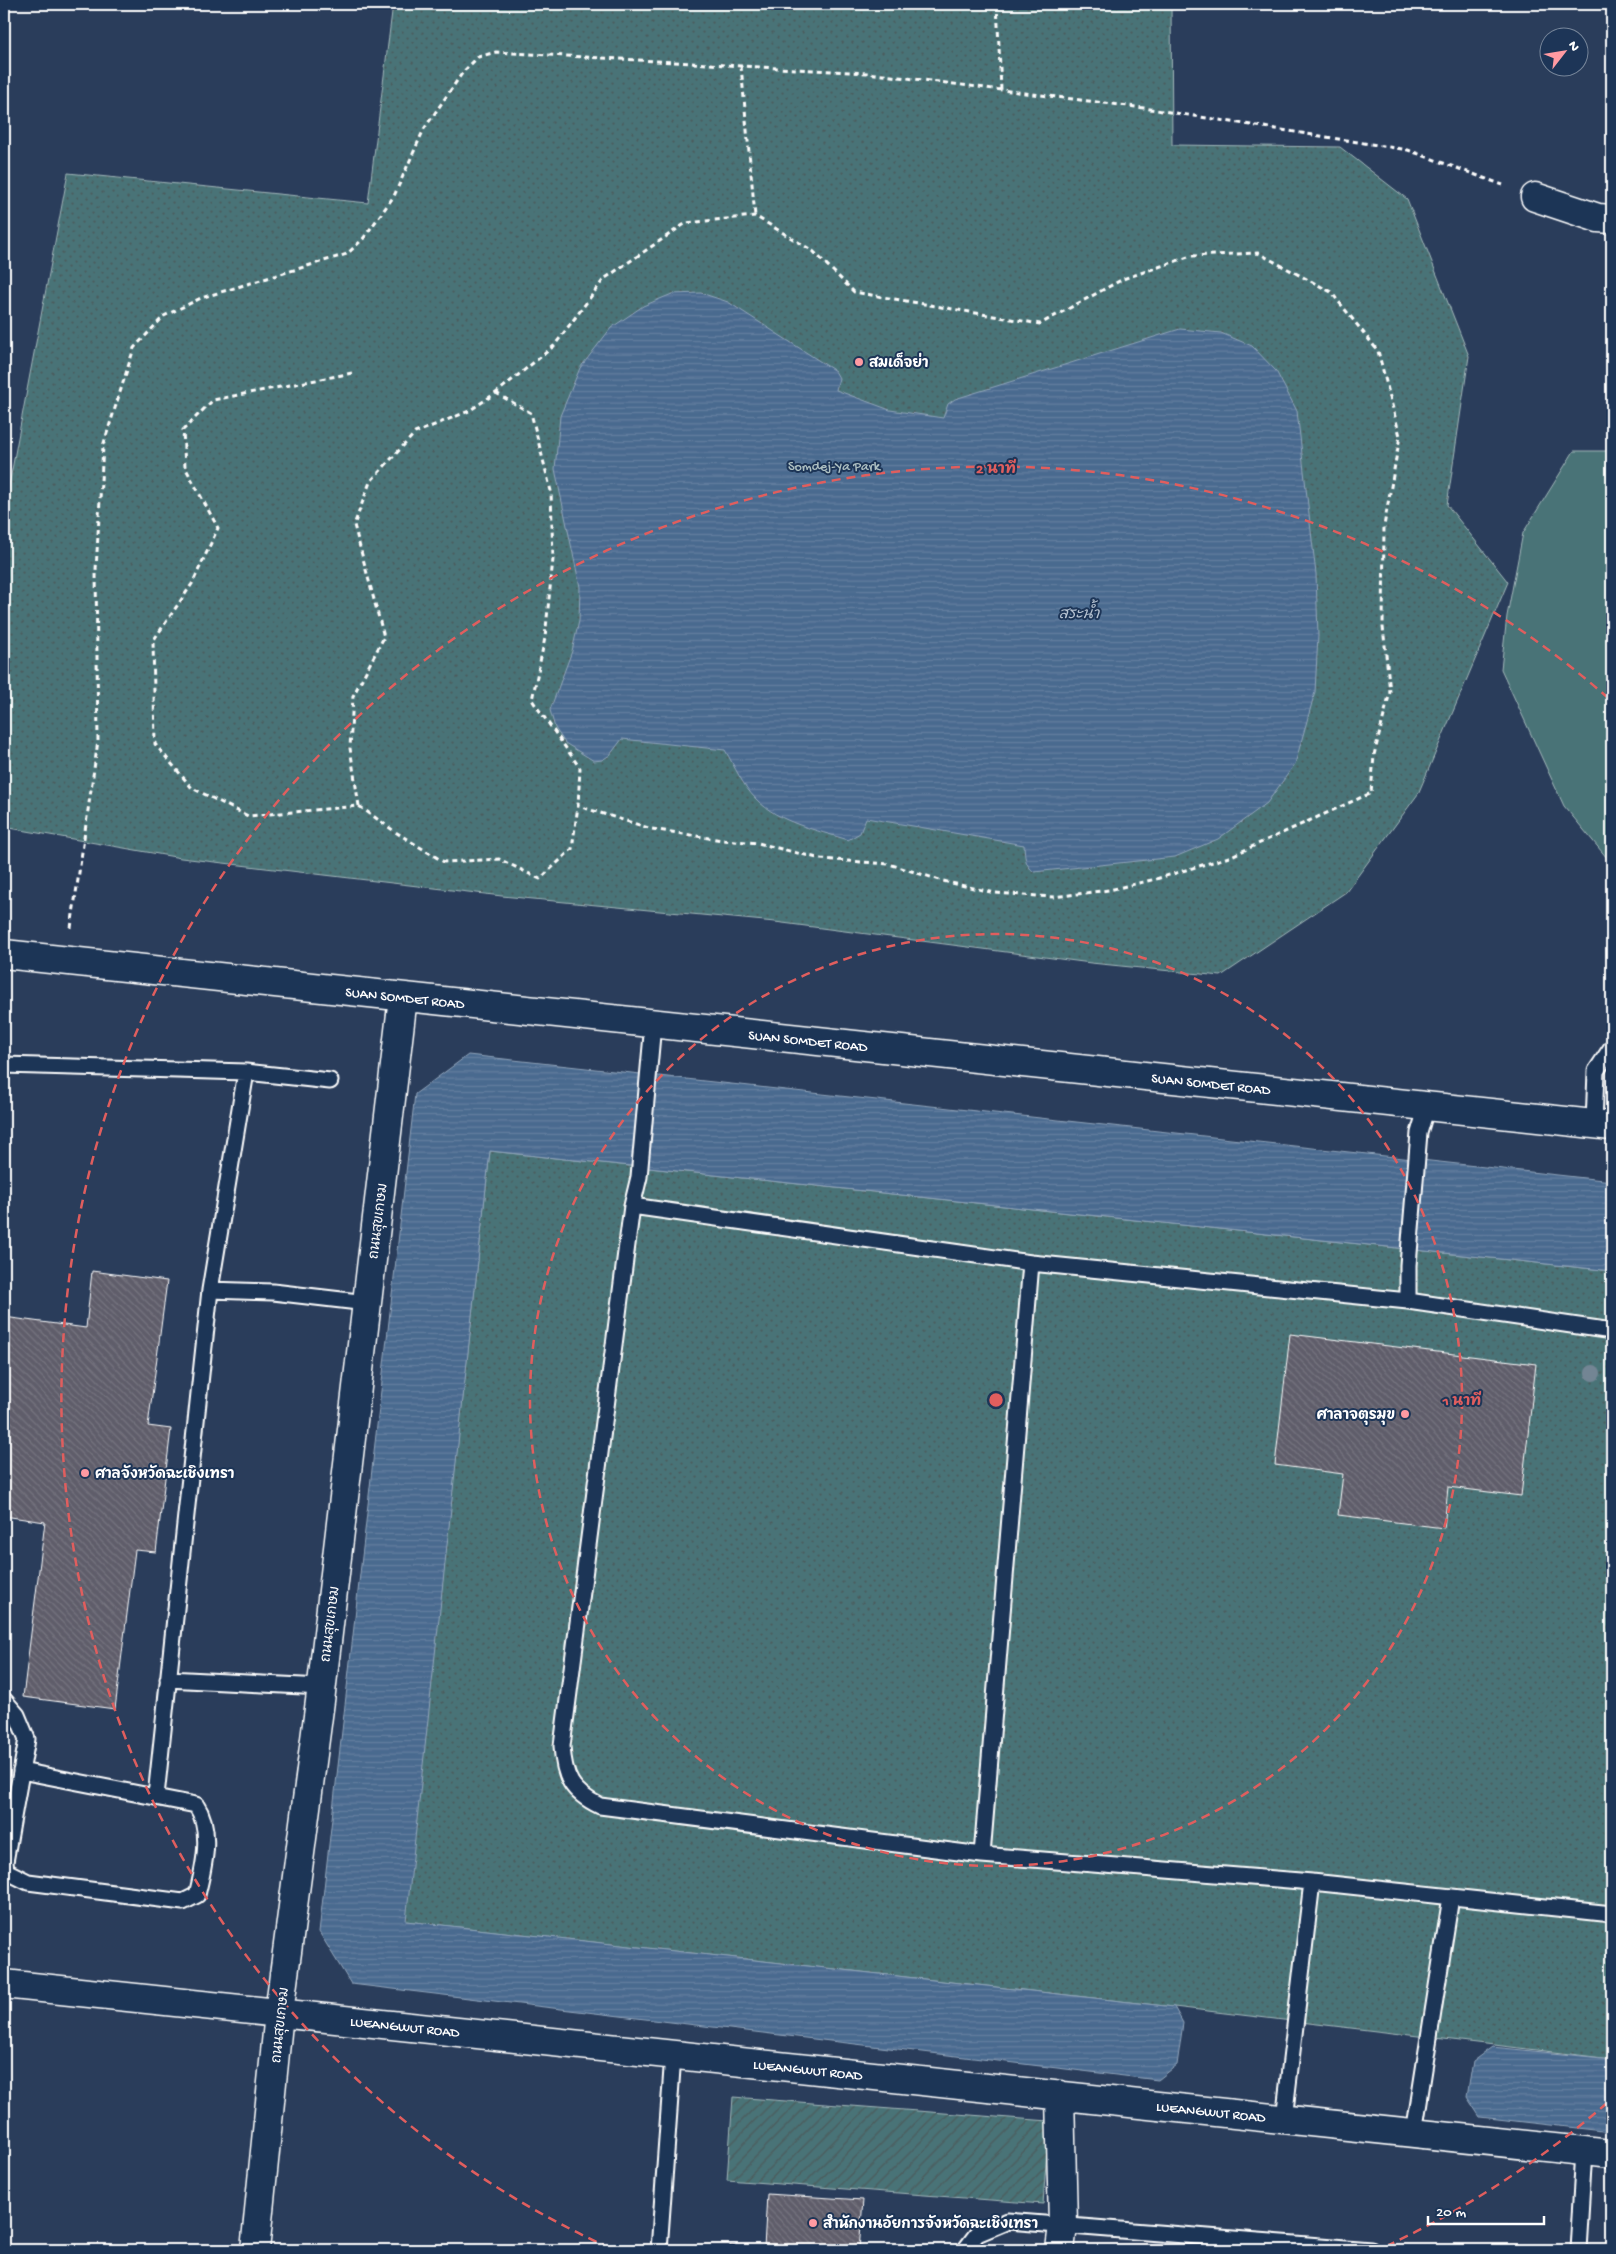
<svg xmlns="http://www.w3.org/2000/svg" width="1616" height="2254" viewBox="0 0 1616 2254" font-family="'Gochi Hand','Playpen Sans Thai',sans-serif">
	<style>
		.park { fill: url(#park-dots); stroke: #a4b9bb }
		.garden { fill: url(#garden-furrows); stroke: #a4b9bb }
		.pitch { fill: #4a7377; stroke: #a4b9bb }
		.water { fill: url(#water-rules); stroke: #92a6bc }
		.building { fill: url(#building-back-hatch); stroke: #fff }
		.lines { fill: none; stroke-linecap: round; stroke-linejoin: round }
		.service-casing { stroke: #fff; stroke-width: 19 }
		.minor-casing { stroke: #fff; stroke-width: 31 }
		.path { stroke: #fff; stroke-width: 3; stroke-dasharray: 5 4; stroke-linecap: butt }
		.service { stroke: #1d3557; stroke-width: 15 }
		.minor { stroke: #1d3557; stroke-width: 28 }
		.tree { fill: #738594 }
		.ring { fill: none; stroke: #e05e5e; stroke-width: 2.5; stroke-dasharray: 9 6 }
		.poi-dot { fill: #ff9aa2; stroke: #1d3557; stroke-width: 2 }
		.labels { text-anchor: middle; stroke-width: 4; stroke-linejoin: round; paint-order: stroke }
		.poi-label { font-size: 14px; font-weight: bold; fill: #fff; stroke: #1d3557; text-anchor: start }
		.park-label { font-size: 14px; fill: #aec0c2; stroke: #1d3557 }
		.street-label { font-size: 14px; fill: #fff; stroke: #1d3557 }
		.water-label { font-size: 15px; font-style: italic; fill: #b7c3d2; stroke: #1d3557 }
		.centre { fill: #e05e5e; stroke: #1d3557; stroke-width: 2.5 }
		.ring-label { font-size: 15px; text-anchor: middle; font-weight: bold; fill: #e05e5e; stroke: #1d3557; stroke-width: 4; stroke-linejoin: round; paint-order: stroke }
	</style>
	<defs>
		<pattern id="park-dots" width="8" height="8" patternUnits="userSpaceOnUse" patternTransform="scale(1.25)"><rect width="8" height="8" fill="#4a7377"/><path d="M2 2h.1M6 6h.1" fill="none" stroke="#4b5a5b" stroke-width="1.8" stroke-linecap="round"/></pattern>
		<pattern id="garden-furrows" width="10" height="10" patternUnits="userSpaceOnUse" patternTransform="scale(1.25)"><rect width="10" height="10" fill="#4a7377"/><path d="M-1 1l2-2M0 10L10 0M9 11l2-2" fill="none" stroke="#4b5a5b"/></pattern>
		<pattern id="water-rules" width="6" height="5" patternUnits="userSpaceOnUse" patternTransform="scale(1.25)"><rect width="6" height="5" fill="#4a6a8f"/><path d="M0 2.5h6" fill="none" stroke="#6580a0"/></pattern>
		<pattern id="building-back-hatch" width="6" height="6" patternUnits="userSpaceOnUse" patternTransform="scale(1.25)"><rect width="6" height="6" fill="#5f5d6a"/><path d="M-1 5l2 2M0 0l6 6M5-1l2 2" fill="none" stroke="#777580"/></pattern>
	</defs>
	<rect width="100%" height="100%" fill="#2a3d5b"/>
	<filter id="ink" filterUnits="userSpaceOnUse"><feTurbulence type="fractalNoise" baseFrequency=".02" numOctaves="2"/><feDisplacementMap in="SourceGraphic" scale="10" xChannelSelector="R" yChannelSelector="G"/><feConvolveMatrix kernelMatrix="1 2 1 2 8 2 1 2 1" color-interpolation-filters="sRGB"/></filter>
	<g filter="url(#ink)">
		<path class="park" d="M 393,4 L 1171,4 L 1172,145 L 1340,147 L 1407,199 L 1469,356 L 1447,505 L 1508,582 L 1418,794 L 1346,892 L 1221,976 L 1091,963 L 775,922 L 502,896 L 181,858 L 4,827 L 4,512 L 68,173 L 368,203 Z
			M 490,1151 L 1612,1271 L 1612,2059 L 1174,2007 L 405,1921 Z"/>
		<path class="garden" d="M 733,2097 L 1049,2121 L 1043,2204 L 727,2180 Z"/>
		<path class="pitch" d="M 1574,451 L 1612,451 L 1612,864 L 1564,806 L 1501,669 L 1507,616 L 1523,533 Z"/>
		<path class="water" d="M 701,293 L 728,302 L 835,371 L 839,378 L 836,390 L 890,410 L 943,418 L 948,404 L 955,399 L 1180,329 L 1221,333 L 1252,346 L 1276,371 L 1297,411 L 1316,574 L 1318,636 L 1315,692 L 1295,764 L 1267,803 L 1218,839 L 1175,857 L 1034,872 C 1024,864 1025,856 1024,845 L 866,818 L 860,833 L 848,840 C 817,830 779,823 756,799 C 742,785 735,767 725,750 L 622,739 L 610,755 L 602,760 L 594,761 L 565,743 L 555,728 L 550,710 L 572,651 L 579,621 L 580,587 L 555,469 L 560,416 L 580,368 L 611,328 L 643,306 L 672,294 Z
			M 468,1055 L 1612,1181 L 1612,1271 L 490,1151 L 406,1921 L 1174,2007 L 1183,2023 L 1177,2065 L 1158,2080 L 351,1984 L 319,1932 L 415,1094 Z
			M 1492,2047 L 1612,2059 L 1612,2132 L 1480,2117 L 1467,2097 L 1473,2061 Z"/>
		<path class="building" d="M 92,1271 L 167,1281 L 148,1426 L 171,1429 L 156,1552 L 135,1550 L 115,1709 L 23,1697 L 45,1522 L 4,1516 L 4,1317 L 86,1328 Z
			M 1290,1334 L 1536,1364 L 1521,1496 L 1448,1487 L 1444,1528 L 1338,1515 L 1343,1474 L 1275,1465 Z
			M 767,2194 L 863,2200 L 859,2250 L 730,2250 L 730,2245 L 764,2248 Z"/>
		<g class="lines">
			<g class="service-casing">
				<path id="service" d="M 653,1024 L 639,1177 L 632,1206 L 562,1746 C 564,1777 571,1792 600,1806 L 982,1855 L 1312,1882 L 1612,1914
					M 4,1065 L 246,1072 L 330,1081
					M 1594,1124 L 1596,1071 L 1612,1047
					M 632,1206 L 1031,1263 L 1408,1301 L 1612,1331
					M 210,1290 L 273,1292 L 367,1303
					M 1408,1301 L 1408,1265 L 1419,1133 L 1427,1106
					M 168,1679 L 322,1687
					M 4,1700 L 17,1715 L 27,1739 L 5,1862 L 6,1871 L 28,1882 L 183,1902 L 197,1895 C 204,1867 213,1830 196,1805 L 21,1771
					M 156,1796 L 210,1290 L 246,1072
					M 982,1855 L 1031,1263
					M 1284,2119 L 1312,1882
					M 1414,2133 L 1451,1897
					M 659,2250 L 673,2055
					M 965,2250 L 977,2234 L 1008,2221 L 1371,2250
					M 1578,2250 L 1584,2151"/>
			</g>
			<g class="minor-casing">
				<path id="minor" d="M 1535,197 L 1598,218 L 1612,219
					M 4,954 L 1612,1126
					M 4,1984 L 1612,2154
					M 1060,2095 L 1063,2225 L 1060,2250
					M 255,2250 L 279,2013 L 320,1701 L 403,997"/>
			</g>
			<path class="path" d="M 997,4 L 1001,90
				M 741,66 L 755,216
				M 352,373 L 213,400 L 183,430 L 185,467 L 218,528 L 192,584 L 153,641 L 155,744 L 192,788 L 248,816 L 359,806 L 397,833 L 444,862 L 499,859 L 540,879 L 572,849 L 578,806
				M 359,806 L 350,748 L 353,696 L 384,637 L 354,525 L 370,482 L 415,433 L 469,411 L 496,393 L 554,346 L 604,279 L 686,223 L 755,216 L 813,251 L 854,292 L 1040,324 L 1123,279 L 1191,256 L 1258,253 L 1331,292 L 1378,351 L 1400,436 L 1384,526 L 1383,627 L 1390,692 L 1374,755 L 1371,793 L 1229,857 L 1156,879 L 1109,890 L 1053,897 L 995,893 L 943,881 L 889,864 L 821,859 L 758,843 L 722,840 L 652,829 L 578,806 L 580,768 L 532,700 L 545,638 L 553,559 L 551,491 L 531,413 L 496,393
				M 71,928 L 98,741 L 96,570 L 103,446 L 134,348 L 164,316 L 201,298 L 347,254 L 363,239 L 394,196 L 424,129 L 463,72 L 478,57 L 496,52 L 867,73 L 1144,108 L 1408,150 L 1503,185"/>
			<use href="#service" class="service"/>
			<use href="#minor" class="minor"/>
		</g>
		<circle class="tree" cx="1593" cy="1373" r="8"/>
	</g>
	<g class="ring">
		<circle cx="996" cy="1400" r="466"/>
		<path d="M1607 2103A932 932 0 0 1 1382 2248M610 2248A932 932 0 1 1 1607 697"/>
	</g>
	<g class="poi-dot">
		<circle cx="859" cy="362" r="5"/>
		<circle cx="1405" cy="1414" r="5"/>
		<circle cx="85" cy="1473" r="5"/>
		<circle cx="813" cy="2223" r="5"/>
	</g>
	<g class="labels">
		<g class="poi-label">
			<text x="869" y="367">สมเด็จย่า</text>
			<text x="1395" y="1419" text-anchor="end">ศาลาจตุรมุข</text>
			<text x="95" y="1478">ศาลจังหวัดฉะเชิงเทรา</text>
			<text x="823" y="2228">สำนักงานอัยการจังหวัดฉะเชิงเทรา</text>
		</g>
		<g class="park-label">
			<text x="834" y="470">Somdej-Ya Park</text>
		</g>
		<g class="street-label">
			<text transform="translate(405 997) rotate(6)" y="5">SUAN SOMDET ROAD</text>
			<text transform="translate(808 1040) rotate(6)" y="5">SUAN SOMDET ROAD</text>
			<text transform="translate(1211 1083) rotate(6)" y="5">SUAN SOMDET ROAD</text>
			<text transform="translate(377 1221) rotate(-83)" y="5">ถนนสุขเกษม</text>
			<text transform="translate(329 1624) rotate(-83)" y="5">ถนนสุขเกษม</text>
			<text transform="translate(279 2025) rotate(-84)" y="5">ถนนสุขเกษม</text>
			<text transform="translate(405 2026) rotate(6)" y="5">LUEANGWUT ROAD</text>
			<text transform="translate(808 2069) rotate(6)" y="5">LUEANGWUT ROAD</text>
			<text transform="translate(1211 2111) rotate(6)" y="5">LUEANGWUT ROAD</text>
		</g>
		<g class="water-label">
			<text x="1079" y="618">สระน้ำ</text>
		</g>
	</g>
	<circle cx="996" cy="1400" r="8" class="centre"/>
	<g class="ring-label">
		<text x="996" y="473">2 นาที</text>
		<text x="1462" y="1405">1 นาที</text>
	</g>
	<rect width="1616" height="2254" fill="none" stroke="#1d3557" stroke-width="20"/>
	<rect x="10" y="10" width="1596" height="2234" fill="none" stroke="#fff" stroke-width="2" filter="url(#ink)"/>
	<g transform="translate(1564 52) rotate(59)"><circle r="24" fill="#1d3557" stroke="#77869a"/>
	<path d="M0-4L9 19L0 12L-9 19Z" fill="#ff9aa2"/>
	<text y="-8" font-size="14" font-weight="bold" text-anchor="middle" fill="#ffffff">N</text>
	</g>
	<path d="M1428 2216v8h116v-8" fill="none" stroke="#ffffff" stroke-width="2.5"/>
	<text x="1436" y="2216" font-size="15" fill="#ffffff" stroke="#1d3557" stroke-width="4" paint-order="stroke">20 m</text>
</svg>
